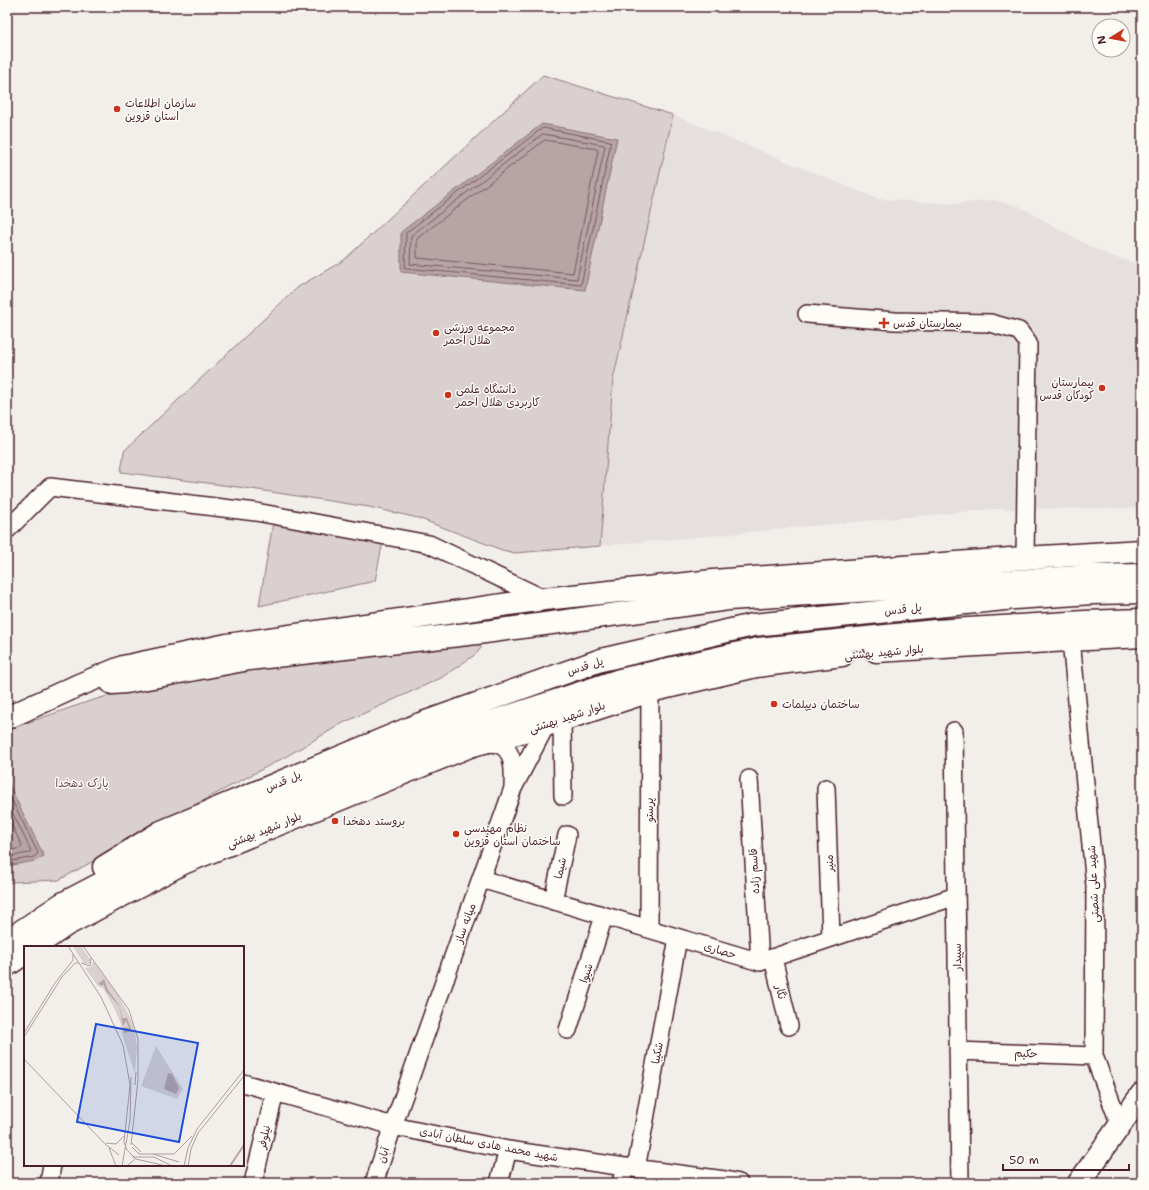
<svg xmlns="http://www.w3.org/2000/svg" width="1149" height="1190" viewBox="0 0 1149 1190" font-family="'Shantell Sans','Playpen Sans Arabic',sans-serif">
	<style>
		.built { fill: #e5dfdd }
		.green { fill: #d9d0cf; stroke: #92787d }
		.water { fill: #b7a5a6; stroke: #8b6f75 }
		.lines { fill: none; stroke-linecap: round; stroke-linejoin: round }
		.shore { stroke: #76555c; stroke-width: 1 }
		.minor-casing { stroke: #4a1f2b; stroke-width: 20 }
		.major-casing { stroke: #4a1f2b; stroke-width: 25 }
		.minor { stroke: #fdfcf7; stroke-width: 17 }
		.major { stroke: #fdfcf7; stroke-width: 22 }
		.poi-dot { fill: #c8321e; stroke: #fdfcf7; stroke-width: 1.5 }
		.labels { text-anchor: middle; stroke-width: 3; stroke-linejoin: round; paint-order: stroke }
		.poi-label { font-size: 11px; fill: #4a1f2b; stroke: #fdfcf7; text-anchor: start }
		.street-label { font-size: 11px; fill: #4a1f2b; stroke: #fdfcf7 }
		.park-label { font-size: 11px; fill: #6e4b54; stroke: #fdfcf7 }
		.inset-river { fill: none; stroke: #b7a5a6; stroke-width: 2 }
		.inset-road { fill: none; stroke: #af9c9e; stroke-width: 1 }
		.view { fill: #1d4ed8; fill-opacity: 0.15; stroke: #1d4ed8; stroke-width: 2 }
		.inset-edge { fill: none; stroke: #4a1f2b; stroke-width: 2 }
	</style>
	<rect width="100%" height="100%" fill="#f2efeb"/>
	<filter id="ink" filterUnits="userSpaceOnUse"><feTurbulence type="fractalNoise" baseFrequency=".025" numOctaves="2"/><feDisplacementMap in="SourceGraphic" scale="8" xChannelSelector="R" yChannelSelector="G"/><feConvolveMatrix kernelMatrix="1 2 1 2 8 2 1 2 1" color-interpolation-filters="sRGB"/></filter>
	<g filter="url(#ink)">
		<path class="built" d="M 673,115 L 878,199 L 954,204 L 993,200 L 1019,206 L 1089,246 L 1111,256 L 1142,265 L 1142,508 L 994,509 L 600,546 L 613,380 Z"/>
		<path class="green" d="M 543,75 L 673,115 L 613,380 L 600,546 L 515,553 L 502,550 L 418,518 L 369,507 L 238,487 L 121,472 L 124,451 L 298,287 L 344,260 Z
			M 274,516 L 384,536 L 375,581 L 259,606 Z
			M 481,643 L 481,648 L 476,654 L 441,678 L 343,723 L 287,756 L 208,798 L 59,880 L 11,882 L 7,884 L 7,731 L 15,727 L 90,701 L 178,676 Z"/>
		<path class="water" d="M 542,124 L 617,138 L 585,290 L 401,272 L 401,232 Z
			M 7,781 L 44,856 L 35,861 L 7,866 Z"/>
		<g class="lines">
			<path class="shore" d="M 543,128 L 610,141 L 611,142 L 581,285 L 405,268 L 406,233 Z
				M 543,134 L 604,145 L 605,146 L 577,279 L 410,264 L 411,236 Z
				M 545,140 L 597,149 L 598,151 L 573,273 L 417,258 L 417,239 Z
				M 7,790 L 38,853 L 34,857 L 7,862
				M 7,801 L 31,851 L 29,853 L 7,857
				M 7,815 L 22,846 L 21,848 L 7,851"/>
			<g class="minor-casing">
				<path id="minor" d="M 807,314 L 895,321 L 990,323 L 1019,331 L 1028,343 L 1025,558
					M 7,530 L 50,487 L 256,512 L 429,544 L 544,599
					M 1071,640 L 1095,886 L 1094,1056 L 1120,1125
					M 562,718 L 563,796
					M 954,731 L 960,1183
					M 484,744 C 514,739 514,765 513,787
					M 749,779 L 760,962
					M 826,788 L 831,938
					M 481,879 L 760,962 L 956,896
					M 553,901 L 567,835
					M 649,929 L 650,691
					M 773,958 L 789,1026
					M 568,1030 L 604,916
					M 958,1051 L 1094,1056
					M 243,1083 L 393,1126 L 508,1150 L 625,1167 L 725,1180 L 739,1183
					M 636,1169 L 678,938
					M 49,1183 L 52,1165
					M 253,1183 L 275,1092
					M 374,1183 L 393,1126 L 513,788 L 546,725
					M 499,1183 L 508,1150
					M 621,1183 L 625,1167"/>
			</g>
			<g class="major-casing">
				<path id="major" d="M 876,651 L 959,646 L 1142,636
					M 112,683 L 126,682 L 249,659 L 485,632 L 728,599 L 1093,576 L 1142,575
					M 7,718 L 79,685 L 123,667 L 227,645 L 544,599 L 713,581 L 1025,558 L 1142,551
					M 104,867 L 161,832 L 420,724 L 601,660 L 753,625 L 1014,598 L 1093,593 L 1142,592
					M 7,941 L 62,904 L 177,844 L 424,744 L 620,680 L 758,649 L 935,631 L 1085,622 L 1142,620
					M 34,947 L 66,925 L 183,863 L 470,746 L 546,725 L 650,691 L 756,666 L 842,655
					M 7,965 L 25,953
					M 1079,1183 L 1142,1094"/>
			</g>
			<use href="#minor" class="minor"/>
			<use href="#major" class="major"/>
		</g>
	</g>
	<g class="poi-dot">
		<circle cx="117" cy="109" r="4"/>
		<path d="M882 317h4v4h4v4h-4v4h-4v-4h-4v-4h4z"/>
		<circle cx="436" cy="333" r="4"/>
		<circle cx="1102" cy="388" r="4"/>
		<circle cx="448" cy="395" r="4"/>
		<circle cx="774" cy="704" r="4"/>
		<circle cx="335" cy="821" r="4"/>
		<circle cx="456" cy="834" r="4"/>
	</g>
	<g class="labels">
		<g class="poi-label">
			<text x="125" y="107">سازمان اطلاعات<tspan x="125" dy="13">استان قزوین</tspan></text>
			<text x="893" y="327">بیمارستان قدس</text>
			<text x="444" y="331">مجموعه ورزشی<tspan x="444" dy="13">هلال احمر</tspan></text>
			<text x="1094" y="386" text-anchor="end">بیمارستان<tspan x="1094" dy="13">کودکان قدس</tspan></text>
			<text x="456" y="393">دانشگاه علمی<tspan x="456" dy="13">کاربردی هلال احمر</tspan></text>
			<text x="782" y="708">ساختمان دیپلمات</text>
			<text x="343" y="825">بروستد دهخدا</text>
			<text x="464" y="832">نظام مهندسی<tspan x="464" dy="13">ساختمان استان قزوین</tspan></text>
		</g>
		<g class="street-label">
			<text transform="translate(903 609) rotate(-6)" y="4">پل قدس</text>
			<text transform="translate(884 652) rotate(-5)" y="4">بلوار شهید بهشتی</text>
			<text transform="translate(585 666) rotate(-18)" y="4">پل قدس</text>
			<text transform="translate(567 717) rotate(-18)" y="4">بلوار شهید بهشتی</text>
			<text transform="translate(283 781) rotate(-23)" y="4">پل قدس</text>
			<text transform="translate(649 810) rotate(-90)" y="4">پرستو</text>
			<text transform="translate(264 830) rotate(-22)" y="4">بلوار شهید بهشتی</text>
			<text transform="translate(829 863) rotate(-92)" y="4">منیر</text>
			<text transform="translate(560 868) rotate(-77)" y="4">شیما</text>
			<text transform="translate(754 871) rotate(-93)" y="4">قاسم زاده</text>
			<text transform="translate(1093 884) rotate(-93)" y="4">شهید علی شصتی</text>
			<text transform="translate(465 923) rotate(-70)" y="4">میانه ساز</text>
			<text transform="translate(720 950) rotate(17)" y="4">حصاری</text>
			<text transform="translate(957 957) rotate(-91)" y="4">سپیدار</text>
			<text transform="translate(586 973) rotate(-72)" y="4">شیوا</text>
			<text transform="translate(781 992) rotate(77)" y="4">نگار</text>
			<text transform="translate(657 1053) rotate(-80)" y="4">شکیبا</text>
			<text transform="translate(1026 1053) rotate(2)" y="4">حکیم</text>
			<text transform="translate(264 1137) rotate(-77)" y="4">نیلوفر</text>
			<text transform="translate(489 1144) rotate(11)" y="4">شهید محمد هادی سلطان آبادی</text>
			<text transform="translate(383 1155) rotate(-72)" y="4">آبان</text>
		</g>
		<g class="park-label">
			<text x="82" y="787">پارک دهخدا</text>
		</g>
	</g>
	<g transform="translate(24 946)">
		<rect width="220" height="220" fill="#f2efeb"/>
		<path d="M 49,0 L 57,0 L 66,13 L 66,18 L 60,18 ZM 69,15 L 93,47 L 110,79 L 113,101 L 111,128 L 98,88 L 97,78 L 89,60 L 79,42 L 74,40 L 61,22 L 67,21 ZM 132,100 L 159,143 L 153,153 L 117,140 Z" fill="#d9d0cf"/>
		<path d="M 80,33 L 84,44 L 95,59 L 98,72 L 103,72 L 108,85 L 100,87 L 100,81 L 105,82 L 102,75 L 99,80 L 95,60 L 82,45 L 79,37 L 79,40 L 74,38 ZM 144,127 L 148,128 L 155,142 L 152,148 L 140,143 Z" fill="#b7a5a6"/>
		<path class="inset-river" d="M 206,220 L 220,199"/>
		<path class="inset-road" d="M 44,0 L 77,51 L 99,99 L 106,139 L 100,196 L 103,204 L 112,213 L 142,220M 59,0 L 105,64 L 114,93 L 114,134 L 107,199M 57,17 L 66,20 L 67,12M 0,87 L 31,37 L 49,14 L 49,8M 0,91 L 38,31 L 51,17 L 55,17M 0,113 L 81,198 L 95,209M 111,139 L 112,126M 82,197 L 92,198 L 100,190M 108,197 L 117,206M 108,201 L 115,208 L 129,208 L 155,216M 85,202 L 92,220M 129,208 L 150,208 L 168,190M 108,211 L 130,211 L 148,220M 98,220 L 106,175 L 107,131M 103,220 L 112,212M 160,220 L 164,202 L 173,183 L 220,124M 164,220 L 167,203 L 174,187 L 220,130"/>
		<path class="view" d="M 72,78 L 174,97 L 155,196 L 53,176 Z"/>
		<rect width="220" height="220" class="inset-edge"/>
	</g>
	<rect width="1149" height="1190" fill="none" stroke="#fdfcf7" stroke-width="24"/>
	<rect x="12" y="12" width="1125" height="1166" fill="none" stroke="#4a1f2b" stroke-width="1.5" filter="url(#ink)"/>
	<g transform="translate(1111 38) rotate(259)"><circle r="19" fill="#fdfcf7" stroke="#b5a4a5"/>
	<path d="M0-3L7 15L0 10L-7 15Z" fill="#c8321e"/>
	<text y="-6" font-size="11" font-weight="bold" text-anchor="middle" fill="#4a1f2b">N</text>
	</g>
	<path d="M1003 1164v6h126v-6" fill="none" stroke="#4a1f2b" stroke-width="2"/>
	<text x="1009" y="1164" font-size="12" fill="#4a1f2b" stroke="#fdfcf7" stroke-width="3" paint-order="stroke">50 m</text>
</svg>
